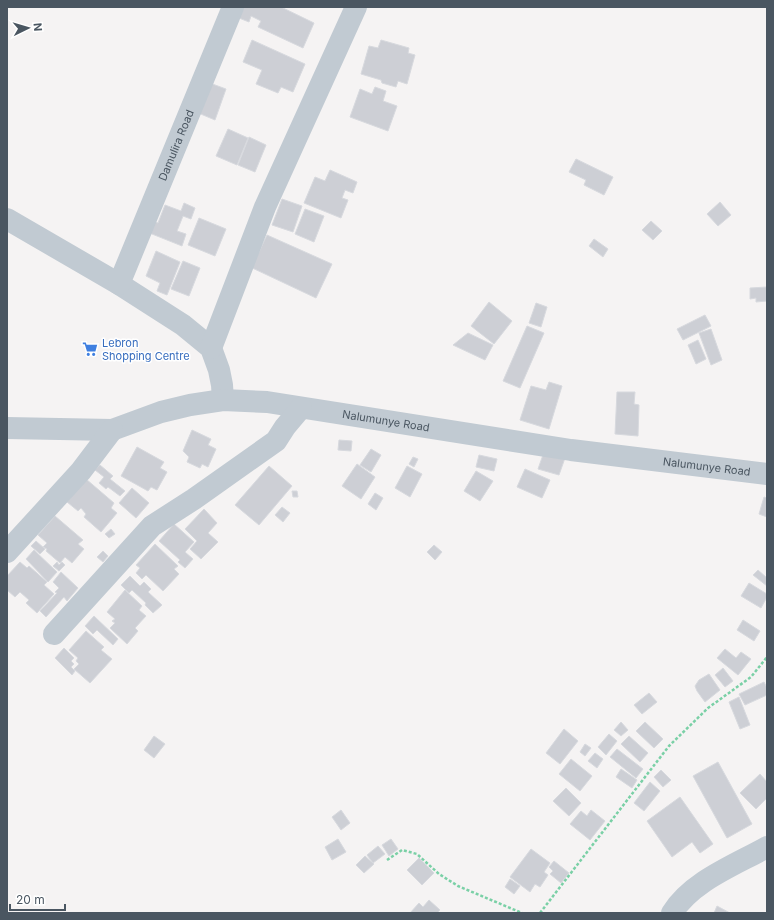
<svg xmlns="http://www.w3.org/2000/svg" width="774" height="920" viewBox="0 0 774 920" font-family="Inter,sans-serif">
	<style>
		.building { fill: #cdcfd5; stroke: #d7d9de }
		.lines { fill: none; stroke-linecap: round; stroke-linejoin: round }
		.path { stroke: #7ad0a6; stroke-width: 2.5; stroke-dasharray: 3 2; stroke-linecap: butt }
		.minor { stroke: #c1cad2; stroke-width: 22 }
		.labels { text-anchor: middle; stroke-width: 3; stroke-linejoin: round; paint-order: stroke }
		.street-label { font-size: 11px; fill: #4a5661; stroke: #fff }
		.shop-label { font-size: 11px; fill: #366cbe; stroke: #fff; text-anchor: start }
	</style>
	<rect width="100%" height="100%" fill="#f5f3f3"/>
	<path class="building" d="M 238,7 L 281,7 L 314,23 L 303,48 L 258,27 L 261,21 L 251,16 L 249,22 L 234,16 Z
		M 252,40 L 305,64 L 293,92 L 281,87 L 278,93 L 256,84 L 262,70 L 243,62 Z
		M 381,40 L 409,48 L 408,53 L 415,55 L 407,84 L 398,81 L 396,87 L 382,83 L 381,80 L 361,74 L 369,46 L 378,48 Z
		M 207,82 L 226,89 L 215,120 L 196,112 Z
		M 375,87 L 386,91 L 383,101 L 397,106 L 388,131 L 350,117 L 360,89 L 372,94 Z
		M 228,129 L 248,138 L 237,165 L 216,156 Z
		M 249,137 L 266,145 L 255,172 L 238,165 Z
		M 576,159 L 613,177 L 604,195 L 584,185 L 586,180 L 569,172 Z
		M 330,170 L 357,182 L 353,193 L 345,190 L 342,198 L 348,200 L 341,218 L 304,203 L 315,177 L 325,181 Z
		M 282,199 L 302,206 L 293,232 L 272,225 Z
		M 720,202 L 731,215 L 718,226 L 707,214 Z
		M 184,203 L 195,208 L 191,219 L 183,216 L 177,231 L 186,234 L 182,246 L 147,232 L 152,221 L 158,223 L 165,205 L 181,211 Z
		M 305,209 L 324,216 L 314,242 L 295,234 Z
		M 199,218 L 226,229 L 215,256 L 188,245 Z
		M 651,221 L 662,231 L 653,240 L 642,230 Z
		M 267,235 L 332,264 L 316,298 L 248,266 L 259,252 Z
		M 594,239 L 608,249 L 603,257 L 589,246 Z
		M 156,251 L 180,262 L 167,295 L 157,291 L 160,283 L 146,276 Z
		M 183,261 L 200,268 L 189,296 L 171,289 Z
		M 767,287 L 767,301 L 756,302 L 756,298 L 750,299 L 750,288 Z
		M 489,302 L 512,321 L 494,344 L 471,326 Z
		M 536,303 L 547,307 L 541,327 L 529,323 Z
		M 705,315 L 711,326 L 683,340 L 677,329 Z
		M 527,326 L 544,333 L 520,388 L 503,381 Z
		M 711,329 L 722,360 L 711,365 L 699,333 Z
		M 468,333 L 493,345 L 485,360 L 453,345 Z
		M 698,340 L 706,359 L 696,364 L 688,345 Z
		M 549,382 L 562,386 L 549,429 L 520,420 L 531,386 L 546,390 Z
		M 617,392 L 635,392 L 634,404 L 639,405 L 638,436 L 615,434 Z
		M 192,430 L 211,439 L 208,445 L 216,449 L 208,467 L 202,464 L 200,468 L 187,462 L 189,457 L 183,451 Z
		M 339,440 L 352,441 L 351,451 L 338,450 Z
		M 137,447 L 164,462 L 160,468 L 167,472 L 157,490 L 151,487 L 148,491 L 121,476 Z
		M 371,449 L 381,455 L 371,472 L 360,465 Z
		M 544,452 L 565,458 L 559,475 L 538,469 Z
		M 479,455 L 497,459 L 494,471 L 476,467 Z
		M 413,457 L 418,459 L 414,467 L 409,464 Z
		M 357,464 L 375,477 L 361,499 L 342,486 Z
		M 100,465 L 113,476 L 110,479 L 125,491 L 120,496 L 108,487 L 106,489 L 99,483 L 104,477 L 95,470 Z
		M 269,466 L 292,486 L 259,525 L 235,505 Z
		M 407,466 L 422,474 L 410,497 L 395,488 Z
		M 525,469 L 550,480 L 542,498 L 517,487 Z
		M 476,471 L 493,481 L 480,501 L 464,491 Z
		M 86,479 L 114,503 L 111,508 L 117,513 L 101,532 L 84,517 L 86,514 L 81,508 L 78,511 L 67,502 Z
		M 132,488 L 149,503 L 136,518 L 119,503 Z
		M 292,491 L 297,491 L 298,497 L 293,497 Z
		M 375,493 L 383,498 L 376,510 L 368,504 Z
		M 764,497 L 767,498 L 767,517 L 759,514 Z
		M 282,507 L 290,513 L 283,522 L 275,515 Z
		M 204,509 L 217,523 L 208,533 L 218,542 L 201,559 L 190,549 L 197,541 L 185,529 Z
		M 55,516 L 83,540 L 78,544 L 84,549 L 72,563 L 65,557 L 60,563 L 46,551 L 47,549 L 43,547 L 47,543 L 38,535 Z
		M 174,524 L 194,542 L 185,552 L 193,559 L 185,568 L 178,562 L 180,560 L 159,541 Z
		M 111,529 L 115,534 L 109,538 L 105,534 Z
		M 36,541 L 45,549 L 40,554 L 31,546 Z
		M 155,544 L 178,566 L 174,569 L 179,574 L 163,591 L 146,575 L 142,579 L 136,573 L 140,568 L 136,565 Z
		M 434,545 L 442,552 L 435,560 L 427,552 Z
		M 34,550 L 57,572 L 48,582 L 26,559 Z
		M 103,551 L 108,556 L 103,562 L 97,557 Z
		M 20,562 L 27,568 L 29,566 L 47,582 L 44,585 L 54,594 L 37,613 L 26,603 L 29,600 L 20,592 L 15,597 L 7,590 L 7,576 Z
		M 57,562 L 59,565 L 62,562 L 65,565 L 59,571 L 53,566 Z
		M 758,570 L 767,578 L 767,586 L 753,575 Z
		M 61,572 L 78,588 L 67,601 L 64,597 L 46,617 L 40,611 L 57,593 L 55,592 L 59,588 L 53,582 Z
		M 130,576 L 140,586 L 144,582 L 151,589 L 148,592 L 162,605 L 153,613 L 145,605 L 146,603 L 132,590 L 129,593 L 121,585 Z
		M 749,583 L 767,594 L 767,597 L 761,608 L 741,596 Z
		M 125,590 L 142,606 L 139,610 L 146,616 L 135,628 L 138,631 L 127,644 L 110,628 L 115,623 L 112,621 L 115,619 L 107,612 Z
		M 94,616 L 118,639 L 113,645 L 97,630 L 93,634 L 85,626 Z
		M 743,620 L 760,631 L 754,641 L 737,630 Z
		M 86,631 L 104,647 L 101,650 L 112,659 L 90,683 L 74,669 L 79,664 L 76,661 L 78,658 L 69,650 Z
		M 64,648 L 74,658 L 71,661 L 74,664 L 71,667 L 75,671 L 72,675 L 55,658 Z
		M 725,649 L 736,658 L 741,652 L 751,659 L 738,675 L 717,658 Z
		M 723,668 L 733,681 L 725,687 L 715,675 Z
		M 709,674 L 720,690 L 705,702 L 697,691 L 695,686 L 699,680 Z
		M 764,682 L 767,688 L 767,695 L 745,705 L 739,694 Z
		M 649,693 L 657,702 L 642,714 L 634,705 Z
		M 739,697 L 750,725 L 740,729 L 729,702 Z
		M 621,722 L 628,730 L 621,736 L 614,730 Z
		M 645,722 L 663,739 L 654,748 L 636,731 Z
		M 564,729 L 578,741 L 560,764 L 546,753 Z
		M 609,734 L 617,741 L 606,755 L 598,747 Z
		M 154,736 L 165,744 L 154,758 L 144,750 Z
		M 629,736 L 648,753 L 640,762 L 621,744 Z
		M 585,744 L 591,748 L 585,756 L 580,752 Z
		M 617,749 L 643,769 L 636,778 L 610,757 Z
		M 595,753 L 603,759 L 597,768 L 588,761 Z
		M 571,759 L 592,776 L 580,791 L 559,774 Z
		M 718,762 L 752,824 L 727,838 L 693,776 Z
		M 621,769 L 637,780 L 632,788 L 616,777 Z
		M 661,770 L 671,780 L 663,787 L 654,777 Z
		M 760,774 L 767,782 L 767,798 L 756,809 L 740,793 Z
		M 650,782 L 660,791 L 644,811 L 634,803 Z
		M 566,788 L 581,803 L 569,816 L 553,801 Z
		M 680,797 L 713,844 L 700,853 L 692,842 L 672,857 L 647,821 Z
		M 341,810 L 350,823 L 341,830 L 332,817 Z
		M 591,810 L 605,821 L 590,840 L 570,824 L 581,811 L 587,816 Z
		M 338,839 L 346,852 L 332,860 L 325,847 Z
		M 391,839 L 398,849 L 389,856 L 382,845 Z
		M 378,846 L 385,854 L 373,863 L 367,855 Z
		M 531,849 L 550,863 L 544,872 L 548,875 L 540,887 L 535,884 L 530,892 L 510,877 Z
		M 365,856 L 374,864 L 364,873 L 356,865 Z
		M 419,858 L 434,873 L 422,885 L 407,870 Z
		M 554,861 L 569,873 L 561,883 L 550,874 L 553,871 L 549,867 Z
		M 510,879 L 520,886 L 514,894 L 505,887 Z
		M 429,900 L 440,910 L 437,913 L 410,913 L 419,903 L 423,907 Z
		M 717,906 L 730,913 L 714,913 Z"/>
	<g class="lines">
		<path class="path" d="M 387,860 L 402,850 L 417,854 L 439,874 L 458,886 L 522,913
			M 540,913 L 669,746 L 708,708 L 751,677 L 767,657"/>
		<g class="minor">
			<path d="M 7,219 L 119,284 L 183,325 L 211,348 L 219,370 L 222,385 L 223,400"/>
			<path id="s1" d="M 119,284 L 233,7"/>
			<path d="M 211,348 L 265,207 L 356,7"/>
			<path id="s2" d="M 7,428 L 112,430 L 161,412 L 190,405 L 223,400 L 267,402 L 571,450 L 767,474"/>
			<path d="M 7,552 L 81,471 L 112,430"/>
			<path d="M 54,634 L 152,526 L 194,499 L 276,441 L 285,427 L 301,408"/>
			<path d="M 672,913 C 692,881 735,865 767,847"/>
		</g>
	</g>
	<defs>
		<g id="supermarket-bare" transform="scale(1.2)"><path d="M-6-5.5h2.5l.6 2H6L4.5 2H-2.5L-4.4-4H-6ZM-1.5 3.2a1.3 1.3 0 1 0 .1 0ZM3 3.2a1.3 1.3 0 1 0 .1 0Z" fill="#3f7fe0" stroke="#fff" stroke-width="2.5" paint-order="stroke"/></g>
	</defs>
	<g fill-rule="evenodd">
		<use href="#supermarket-bare" x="90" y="349"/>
	</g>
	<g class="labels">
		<g class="street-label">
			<text dy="4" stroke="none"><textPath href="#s1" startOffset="150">Damulira Road</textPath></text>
			<text dy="4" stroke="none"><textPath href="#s2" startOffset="385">Nalumunye Road</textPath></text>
			<text dy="4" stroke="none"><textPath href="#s2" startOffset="709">Nalumunye Road</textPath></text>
		</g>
		<g class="shop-label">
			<text x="102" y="347">Lebron<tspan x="102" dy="13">Shopping Centre</tspan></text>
		</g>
	</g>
	<rect width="774" height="920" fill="none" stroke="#4a5661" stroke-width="16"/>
	<g transform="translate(28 28) rotate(85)" stroke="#ffffff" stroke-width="3" paint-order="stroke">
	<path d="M0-3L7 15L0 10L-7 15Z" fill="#4a5661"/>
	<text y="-6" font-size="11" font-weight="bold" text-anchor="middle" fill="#4a5661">N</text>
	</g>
	<path d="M10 904v6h55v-6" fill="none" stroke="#4a5661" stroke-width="2"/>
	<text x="16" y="904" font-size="12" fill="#4a5661" stroke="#ffffff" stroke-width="3" paint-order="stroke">20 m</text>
</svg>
